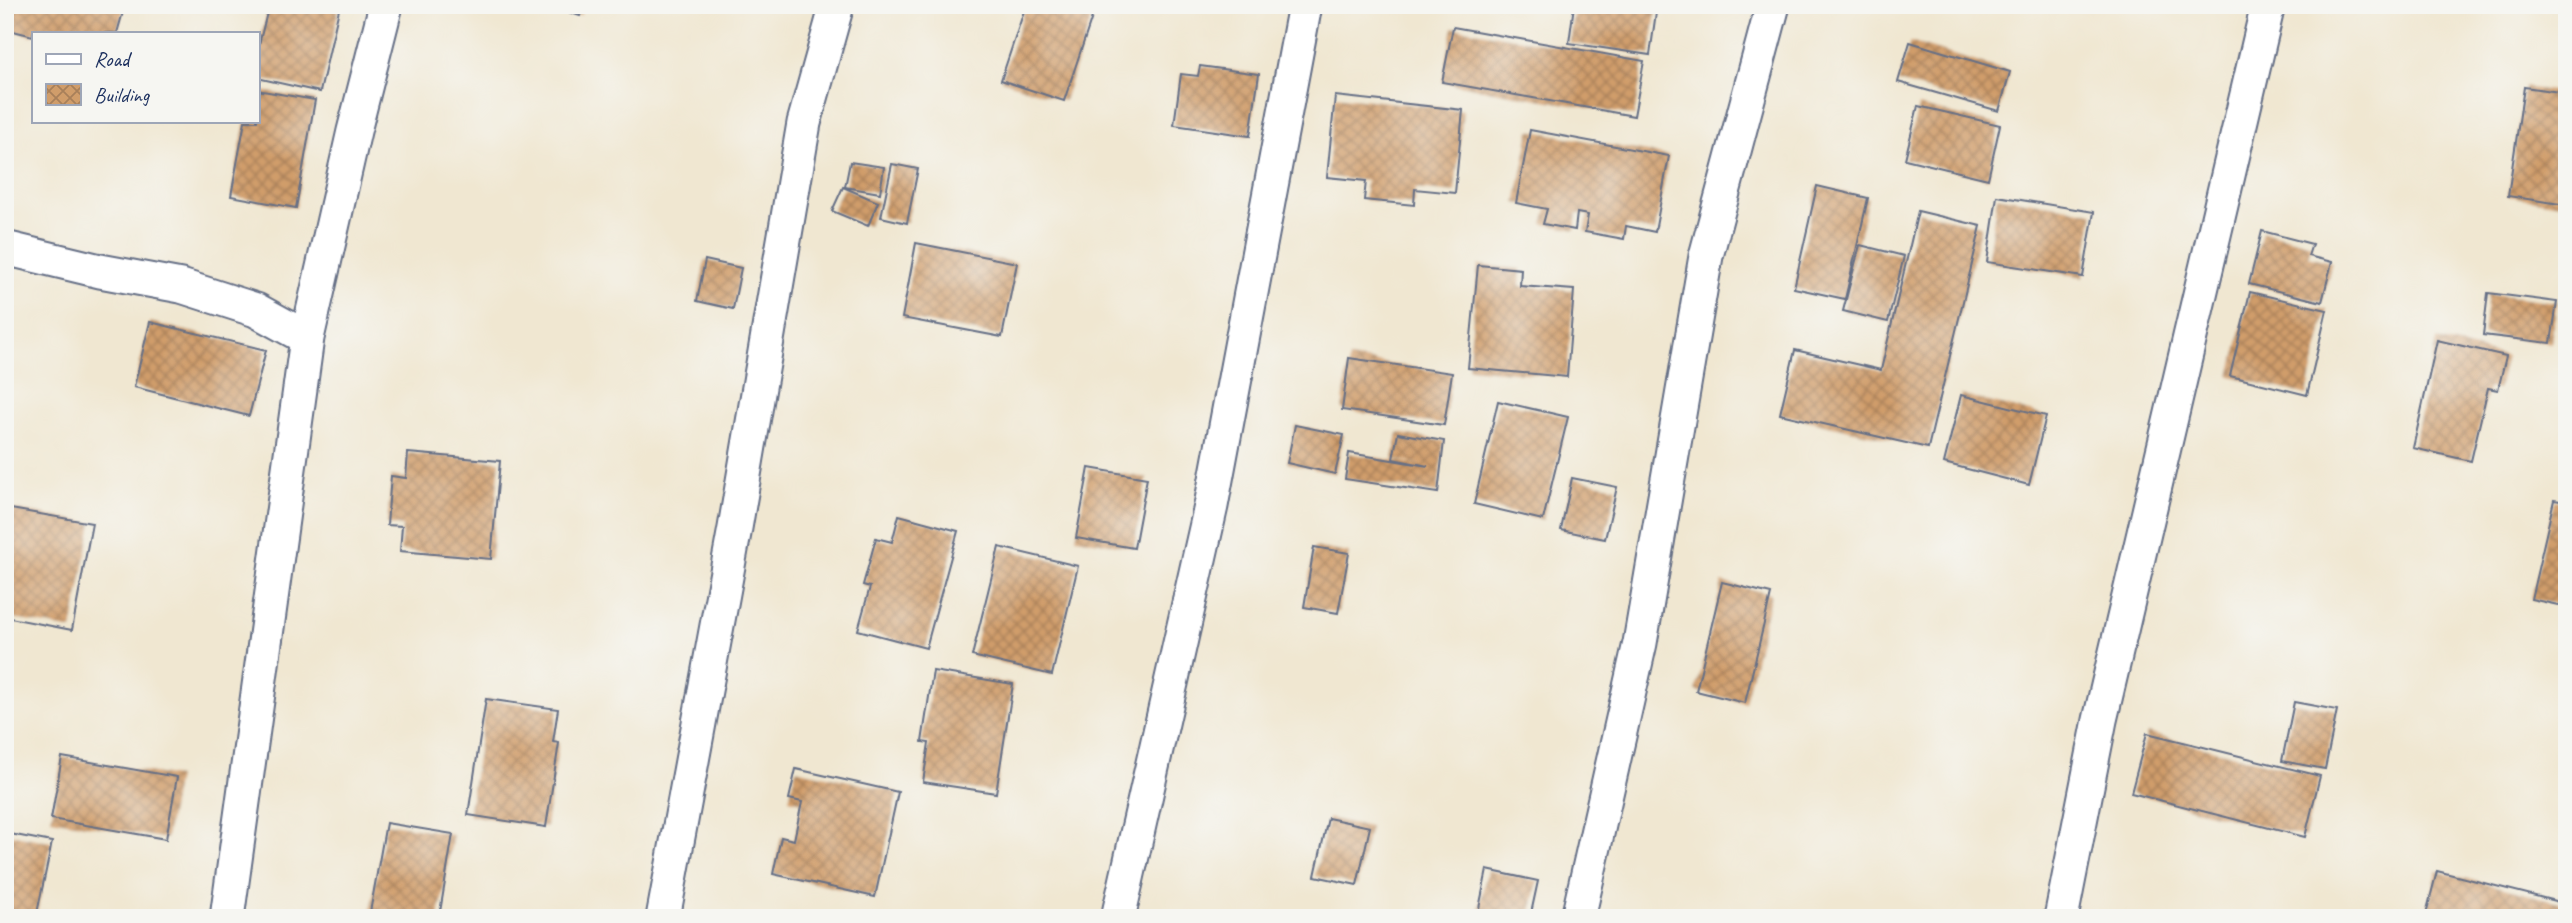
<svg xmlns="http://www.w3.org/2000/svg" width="2572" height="923" viewBox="0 0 2572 923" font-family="Caveat,sans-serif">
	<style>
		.building { fill: url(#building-cross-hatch) }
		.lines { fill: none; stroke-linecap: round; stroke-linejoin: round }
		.minor-casing { stroke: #666f86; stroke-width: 37 }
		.minor { stroke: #fff; stroke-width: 33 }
	</style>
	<defs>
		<pattern id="building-cross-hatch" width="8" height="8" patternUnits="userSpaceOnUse" patternTransform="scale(1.75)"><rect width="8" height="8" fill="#d09d6a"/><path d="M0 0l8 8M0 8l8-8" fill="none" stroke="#a8805a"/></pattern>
	</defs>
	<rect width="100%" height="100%" fill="#f6f6f2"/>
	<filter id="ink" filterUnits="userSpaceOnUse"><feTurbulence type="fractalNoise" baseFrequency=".0143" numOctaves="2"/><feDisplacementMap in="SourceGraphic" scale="14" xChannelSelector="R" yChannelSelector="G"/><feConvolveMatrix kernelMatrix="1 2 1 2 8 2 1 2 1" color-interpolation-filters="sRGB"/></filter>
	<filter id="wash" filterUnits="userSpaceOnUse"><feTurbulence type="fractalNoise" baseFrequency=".00686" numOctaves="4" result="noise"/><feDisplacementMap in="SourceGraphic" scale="28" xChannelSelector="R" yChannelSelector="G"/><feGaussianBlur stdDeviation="1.57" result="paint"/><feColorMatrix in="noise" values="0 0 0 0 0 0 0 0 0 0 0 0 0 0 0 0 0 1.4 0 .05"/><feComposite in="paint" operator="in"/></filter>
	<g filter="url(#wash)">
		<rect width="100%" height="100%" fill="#f0e7d1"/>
		<g id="blocks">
			<path class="building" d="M 7,5 L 125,5 L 117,33 L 33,33 L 33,36 L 5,29 Z
				M 269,5 L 340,5 L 320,92 L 257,78 L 257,52 Z
				M 546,5 L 584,5 L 580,16 Z
				M 1026,5 L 1096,5 L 1064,101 L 1001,80 Z
				M 1252,5 L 1275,5 L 1274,11 Z
				M 1574,5 L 1657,5 L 1650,55 L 1569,43 Z
				M 1453,27 L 1644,61 L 1634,116 L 1442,82 Z
				M 1910,42 L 2010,72 L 1999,111 L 1898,82 Z
				M 1200,66 L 1259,74 L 1250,136 L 1174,125 L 1181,74 L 1198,76 Z
				M 2524,87 L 2567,93 L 2567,205 L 2508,196 Z
				M 257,90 L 315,100 L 296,208 L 231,196 L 245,121 L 257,121 Z
				M 1335,96 L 1463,110 L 1455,193 L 1415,189 L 1414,205 L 1364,200 L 1366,181 L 1327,177 Z
				M 1918,106 L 2000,125 L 1988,179 L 1905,159 Z
				M 1530,130 L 1669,156 L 1655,232 L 1626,226 L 1624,239 L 1585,232 L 1588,215 L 1577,213 L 1575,230 L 1543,224 L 1547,209 L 1516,203 Z
				M 850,162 L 884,167 L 880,193 L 845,187 Z
				M 892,164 L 918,169 L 907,223 L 881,217 Z
				M 1817,186 L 1868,198 L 1845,299 L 1794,288 Z
				M 843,187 L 878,202 L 868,226 L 832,211 Z
				M 1997,196 L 2094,212 L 2083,277 L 1987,262 Z
				M 1918,211 L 1981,226 L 1928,448 L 1780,414 L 1795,350 L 1881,370 Z
				M 2262,231 L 2312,244 L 2308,256 L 2332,262 L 2322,302 L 2249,284 Z
				M 916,243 L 1017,263 L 1002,337 L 902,318 Z
				M 1860,245 L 1904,256 L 1888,322 L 1843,311 Z
				M 705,260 L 741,268 L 733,309 L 697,301 Z
				M 1478,265 L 1521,269 L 1520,286 L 1574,290 L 1567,377 L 1468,368 Z
				M 2250,292 L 2327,310 L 2307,395 L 2230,376 Z
				M 2488,293 L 2557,302 L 2551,343 L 2483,335 Z
				M 150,322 L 266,350 L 249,416 L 134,387 Z
				M 2437,340 L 2506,356 L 2498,390 L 2488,388 L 2471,461 L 2413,448 Z
				M 1349,358 L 1452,373 L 1444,425 L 1342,410 Z
				M 2566,379 L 2567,379 L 2567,398 L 2562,397 Z
				M 1961,395 L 2046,416 L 2029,485 L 1944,463 Z
				M 1498,401 L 1568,417 L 1543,520 L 1474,504 Z
				M 1295,425 L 1344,435 L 1335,474 L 1287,463 Z
				M 1398,433 L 1444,441 L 1438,493 L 1345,479 L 1349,453 L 1428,466 L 1393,459 Z
				M 408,453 L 500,461 L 491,559 L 400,551 L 402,526 L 387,525 L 391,476 L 406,478 Z
				M 1089,468 L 1147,478 L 1134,548 L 1076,538 Z
				M 1572,478 L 1617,487 L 1605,539 L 1561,530 Z
				M 2554,500 L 2567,502 L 2567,607 L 2531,599 Z
				M 5,508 L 92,523 L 72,630 L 5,617 Z
				M 899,515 L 958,531 L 926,648 L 858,630 L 870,587 L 863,585 L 876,538 L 892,542 Z
				M 999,547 L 1078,566 L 1052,675 L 972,656 Z
				M 1314,547 L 1349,553 L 1338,613 L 1304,607 Z
				M 1722,582 L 1771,594 L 1745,703 L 1696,691 Z
				M 933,671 L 1013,684 L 996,793 L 923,782 L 929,743 L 922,742 Z
				M 486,699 L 558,709 L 553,742 L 559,743 L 546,827 L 468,815 Z
				M 2294,702 L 2337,710 L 2325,769 L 2282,761 Z
				M 2147,733 L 2320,776 L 2305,837 L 2131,793 Z
				M 62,757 L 177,777 L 166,839 L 51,819 Z
				M 796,769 L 898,792 L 875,897 L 773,874 L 781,837 L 794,840 L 802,802 L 789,799 Z
				M 1328,818 L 1370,827 L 1357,885 L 1315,876 Z
				M 386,823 L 453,834 L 439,918 L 369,918 Z
				M 5,833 L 52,842 L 36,918 L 5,918 Z
				M 1487,870 L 1538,881 L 1530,918 L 1477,918 Z
				M 2437,871 L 2567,904 L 2567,918 L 2425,918 Z"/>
		</g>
	</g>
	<g filter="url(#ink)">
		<use href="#blocks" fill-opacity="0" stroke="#666f86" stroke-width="2"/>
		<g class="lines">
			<g class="minor-casing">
				<path id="minor" d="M 5,248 L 100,271 L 181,286 L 256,310 L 307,338
					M 227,918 L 307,338 L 354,131 L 386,5
					M 663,918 L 735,528 L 804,123 L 837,5
					M 1118,918 L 1211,506 L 1305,5
					M 1578,918 L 1640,643 L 1706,256 L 1773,5
					M 2061,918 L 2100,720 L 2268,5"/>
			</g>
			<use href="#minor" class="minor"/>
		</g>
	</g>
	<rect width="2572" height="923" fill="none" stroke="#f6f6f2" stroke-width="28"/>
	<rect x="32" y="32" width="228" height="91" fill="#f6f6f2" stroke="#9ea6b7" stroke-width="2"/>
	<rect x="46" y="54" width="35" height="10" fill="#ffffff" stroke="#9ea6b7" stroke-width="2"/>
	<text x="94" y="66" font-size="21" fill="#1b2f5e">Road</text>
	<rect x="46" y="84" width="35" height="21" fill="url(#building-cross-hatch)" stroke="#9ea6b7" stroke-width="2"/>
	<text x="94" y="102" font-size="21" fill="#1b2f5e">Building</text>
</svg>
